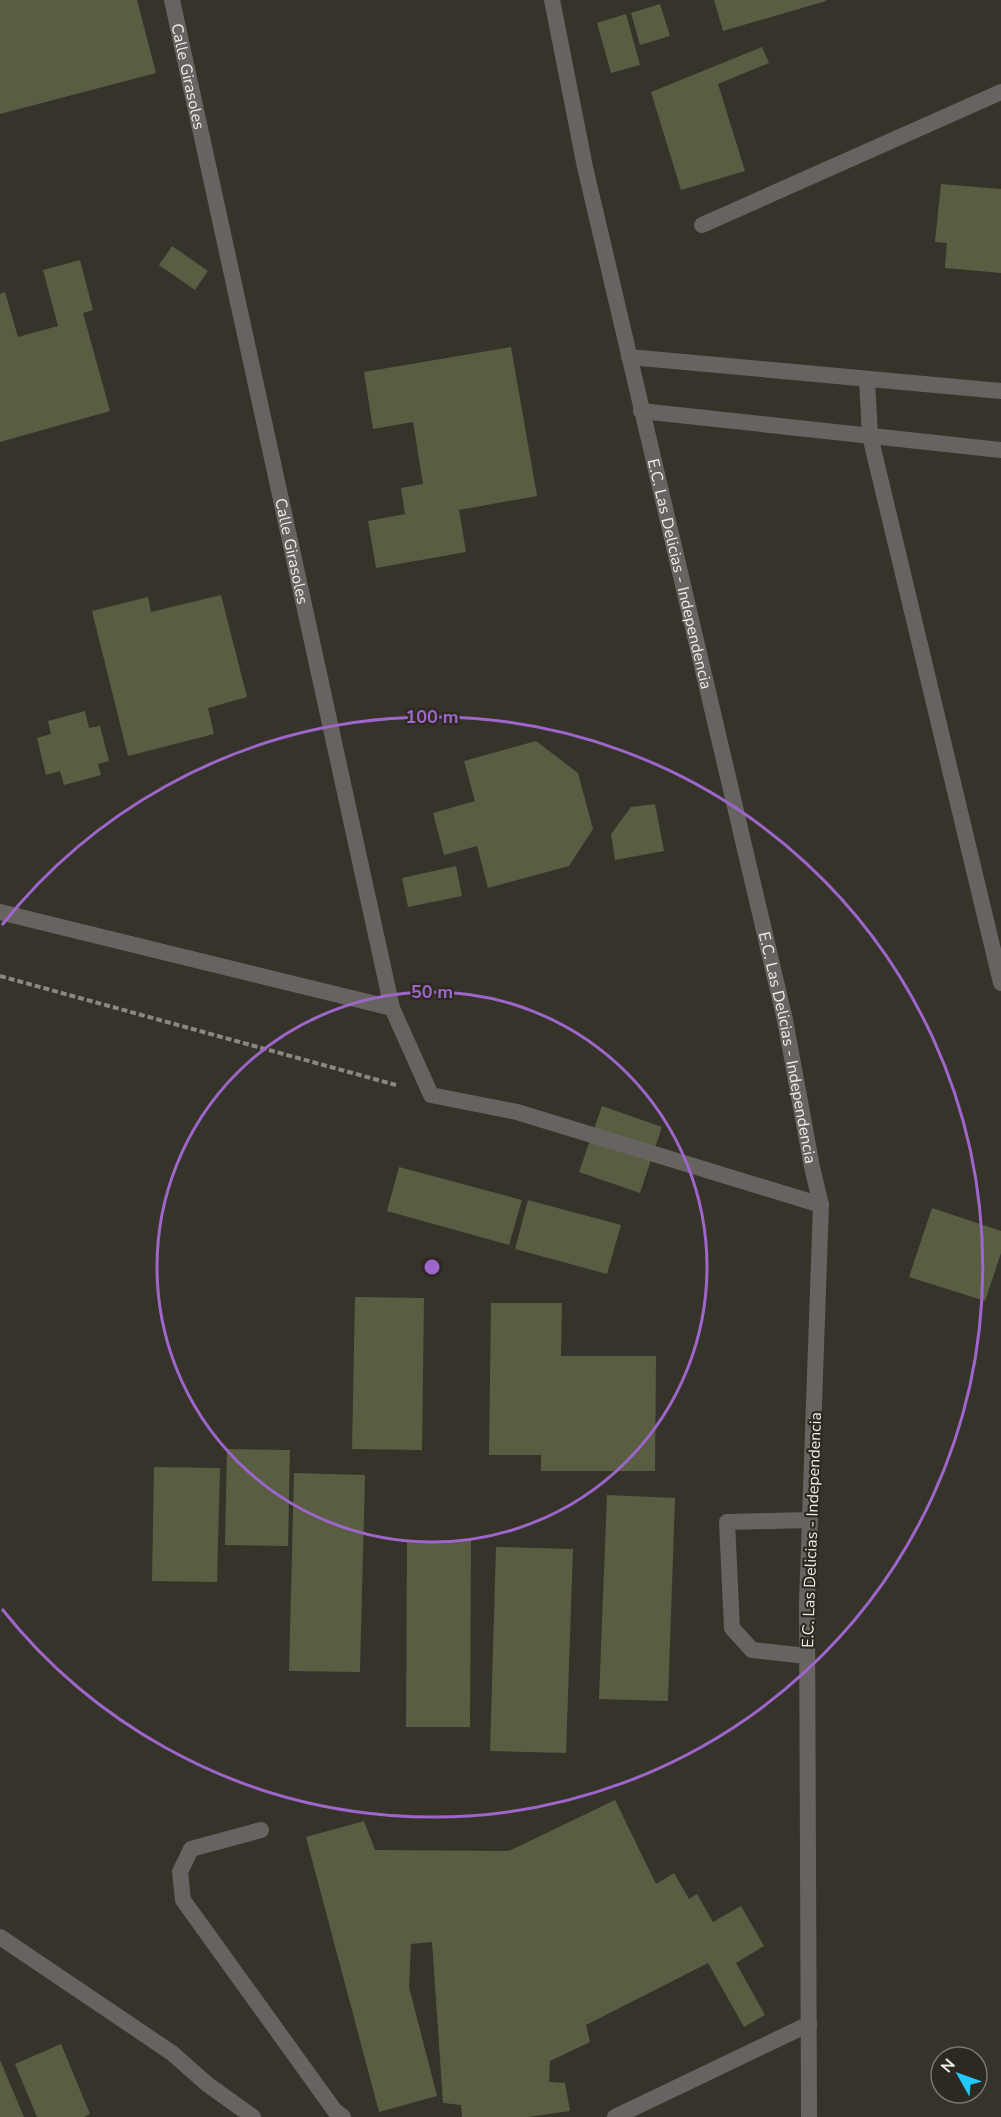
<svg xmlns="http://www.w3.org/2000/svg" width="1001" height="2117" viewBox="0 0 1001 2117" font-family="'Nunito Sans',sans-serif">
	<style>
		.building { fill: #595e43 }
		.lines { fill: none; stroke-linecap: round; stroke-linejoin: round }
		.path { stroke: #8b8880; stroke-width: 4; stroke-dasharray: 6 3; stroke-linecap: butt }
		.service { stroke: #676360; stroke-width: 16 }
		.minor { stroke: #676360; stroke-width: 16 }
		.tertiary { stroke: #676360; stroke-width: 16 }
		.ring { fill: none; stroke: #9e66cb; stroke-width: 3 }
		.labels { text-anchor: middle; stroke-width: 4.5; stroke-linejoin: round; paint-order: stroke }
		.street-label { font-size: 16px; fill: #f0ede8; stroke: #2c2920 }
		.centre { fill: #9e66cb; stroke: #2c2920; stroke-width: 3 }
		.ring-label { font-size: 18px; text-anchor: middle; font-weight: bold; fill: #9e66cb; stroke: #2c2920; stroke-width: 4.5; stroke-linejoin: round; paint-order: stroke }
	</style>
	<rect width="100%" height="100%" fill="#36332a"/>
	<path class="building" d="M 0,0 L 137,0 L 156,73 L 0,114 Z
		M 714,0 L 826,0 L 826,1 L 723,31 Z
		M 660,4 L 670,36 L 640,45 L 631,13 Z
		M 626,14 L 640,65 L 611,73 L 597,23 Z
		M 762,47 L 769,63 L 718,84 L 745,171 L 681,190 L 651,92 Z
		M 941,184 L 1001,189 L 1001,273 L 945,268 L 947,243 L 935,242 Z
		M 172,246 L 208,271 L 195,290 L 159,265 Z
		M 80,260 L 93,310 L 83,313 L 110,411 L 0,442 L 0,294 L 5,292 L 18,337 L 58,326 L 43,270 Z
		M 511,347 L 537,496 L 459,510 L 466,552 L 376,568 L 368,521 L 405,514 L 401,488 L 423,484 L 413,422 L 373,429 L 364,372 Z
		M 221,595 L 247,697 L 208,708 L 214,734 L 128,756 L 92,611 L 148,597 L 151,612 Z
		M 85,711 L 89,728 L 100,726 L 109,761 L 98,764 L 101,775 L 64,785 L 60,771 L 46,775 L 37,738 L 51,734 L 48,721 Z
		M 536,741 L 578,773 L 593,829 L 569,866 L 488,888 L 477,846 L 444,855 L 433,813 L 475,801 L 464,761 Z
		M 655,804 L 664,851 L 615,860 L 611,834 L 631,807 Z
		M 456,866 L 462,896 L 408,907 L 402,878 Z
		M 602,1106 L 662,1127 L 640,1193 L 579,1172 Z
		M 399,1167 L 522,1200 L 509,1245 L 387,1211 Z
		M 528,1200 L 621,1225 L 607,1274 L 515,1249 Z
		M 932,1208 L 1001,1231 L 1001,1253 L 985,1301 L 909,1277 Z
		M 355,1297 L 424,1298 L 422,1450 L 352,1449 Z
		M 491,1303 L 562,1303 L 561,1356 L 656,1356 L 655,1471 L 541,1471 L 541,1455 L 489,1455 Z
		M 227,1449 L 290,1450 L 288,1546 L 225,1545 Z
		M 154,1467 L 220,1468 L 217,1582 L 152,1581 Z
		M 294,1473 L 365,1475 L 360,1672 L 289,1671 Z
		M 607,1495 L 675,1498 L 668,1701 L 599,1699 Z
		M 407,1541 L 471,1541 L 470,1727 L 406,1727 Z
		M 496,1547 L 573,1549 L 566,1753 L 490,1751 Z
		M 615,1800 L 656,1884 L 674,1873 L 689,1899 L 697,1894 L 713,1922 L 741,1906 L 764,1946 L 736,1963 L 765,2015 L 744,2027 L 708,1963 L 586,2025 L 590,2042 L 550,2061 L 549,2082 L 565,2083 L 570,2111 L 528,2117 L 462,2117 L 461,2105 L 443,2103 L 432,1942 L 411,1944 L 409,1987 L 437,2096 L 379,2112 L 306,1837 L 364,1821 L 375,1850 L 509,1851 Z
		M 61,2044 L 90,2114 L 84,2117 L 37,2117 L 15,2064 Z
		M 0,2060 L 24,2117 L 0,2117 Z"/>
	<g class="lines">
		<path class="path" d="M 0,976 L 396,1085"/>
		<path class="service" d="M 807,1656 L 752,1650 L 732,1628 L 727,1522 L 810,1520
			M 261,1830 L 191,1849 L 180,1872 L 183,1900 L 335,2111 L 343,2117
			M 0,1937 L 172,2053 L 207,2084 L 253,2117
			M 615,2117 L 809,2024"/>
		<g class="minor">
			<path id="s1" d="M 172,0 L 392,1008 L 431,1095 L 517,1112 L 821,1205"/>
			<path d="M 702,225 L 1001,92"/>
			<path d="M 629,357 L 1001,391"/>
			<path d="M 867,379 L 870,436 L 1001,983"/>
			<path d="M 641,411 L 1001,450"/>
			<path d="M 0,912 L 392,1008"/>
		</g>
		<path class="tertiary" id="s2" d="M 552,0 L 585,167 L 785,1020 L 812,1167 L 821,1205 L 807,1603 L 809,2117"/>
	</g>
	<g class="ring">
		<circle cx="432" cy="1267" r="275"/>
		<path d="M2 925A550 550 0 1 1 2 1609"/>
	</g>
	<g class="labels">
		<g class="street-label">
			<text dy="6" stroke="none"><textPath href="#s1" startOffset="78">Calle Girasoles</textPath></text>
			<text dy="6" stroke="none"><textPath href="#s1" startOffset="564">Calle Girasoles</textPath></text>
			<text dy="6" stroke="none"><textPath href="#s2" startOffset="588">E.C. Las Delicias - Independencia</textPath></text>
			<text dy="6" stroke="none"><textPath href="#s2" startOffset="1074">E.C. Las Delicias - Independencia</textPath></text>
			<text transform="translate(811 1530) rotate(-88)" y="6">E.C. Las Delicias - Independencia</text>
		</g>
	</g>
	<circle cx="432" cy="1267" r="9" class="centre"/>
	<g class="ring-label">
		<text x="432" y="723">100 m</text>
		<text x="432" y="998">50 m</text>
	</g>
	<g transform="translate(959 2075) rotate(310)"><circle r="28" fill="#2c2920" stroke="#7a7770" stroke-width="1.5"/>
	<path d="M0-4.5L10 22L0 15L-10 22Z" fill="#22c9fd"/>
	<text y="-9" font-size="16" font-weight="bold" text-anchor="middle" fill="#f0ede8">N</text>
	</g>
</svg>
